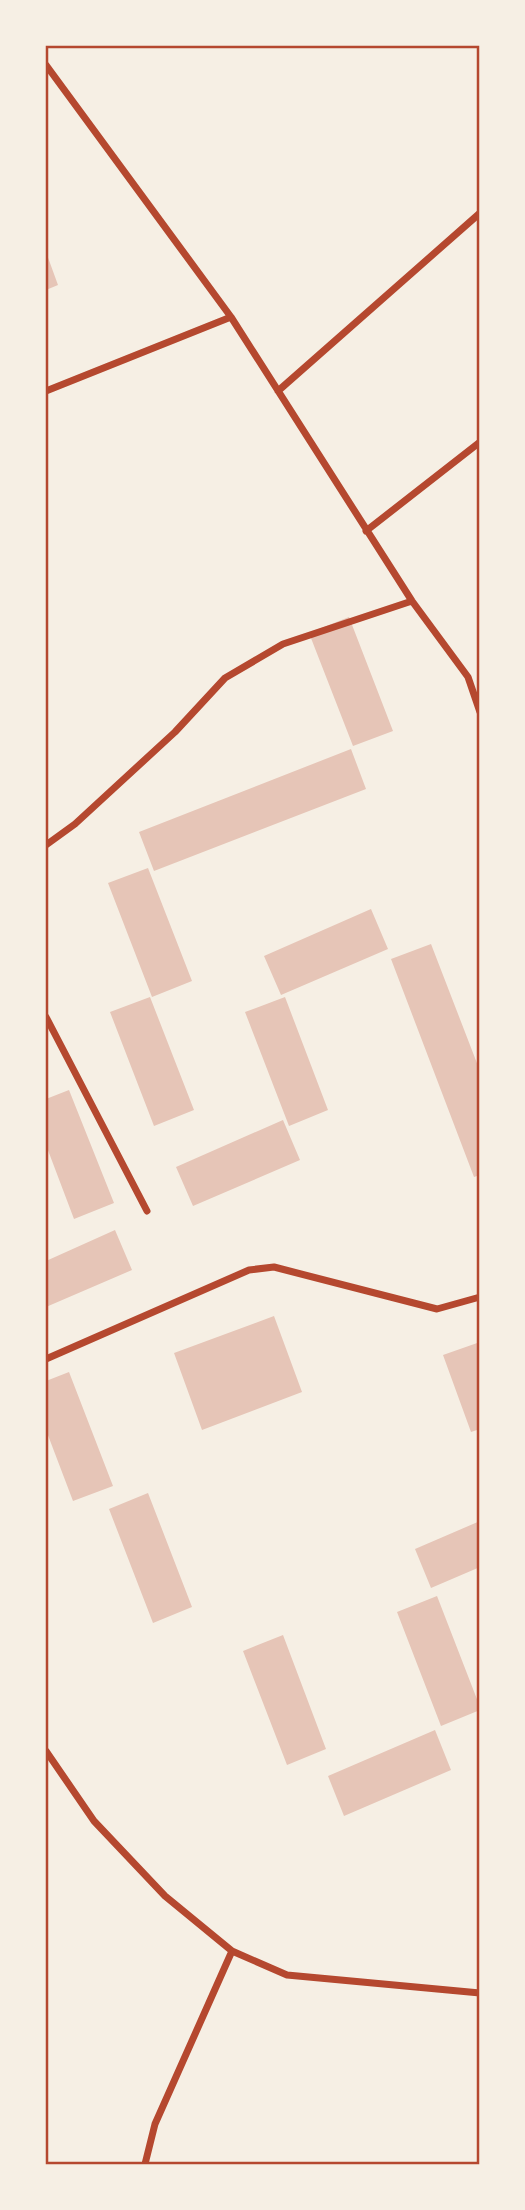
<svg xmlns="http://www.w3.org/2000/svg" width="525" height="2210" viewBox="0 0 525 2210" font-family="'Alegreya Sans',sans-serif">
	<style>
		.building { fill: #e6c5b7 }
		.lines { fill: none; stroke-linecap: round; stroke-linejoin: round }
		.minor { stroke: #b5482f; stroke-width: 7 }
		.neatline { fill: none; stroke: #b5482f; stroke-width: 2.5 }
	</style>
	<rect width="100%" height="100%" fill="#f6efe4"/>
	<path class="building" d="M 46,252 L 58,285 L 46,290 Z
		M 349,617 L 393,731 L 353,746 L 309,633 Z
		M 351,749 L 366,789 L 154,871 L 139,832 Z
		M 148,868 L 192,981 L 152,997 L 108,883 Z
		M 371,909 L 388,949 L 281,995 L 264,956 Z
		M 431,944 L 480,1071 L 480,1175 L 474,1177 L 391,959 Z
		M 150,997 L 194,1110 L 154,1126 L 110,1012 Z
		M 285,997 L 328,1110 L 289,1126 L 245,1012 Z
		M 69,1090 L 114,1203 L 74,1219 L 46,1145 L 46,1099 Z
		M 283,1120 L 300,1160 L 193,1206 L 176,1167 Z
		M 115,1230 L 132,1270 L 46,1307 L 46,1261 Z
		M 274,1316 L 302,1392 L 202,1430 L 174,1353 Z
		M 480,1342 L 480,1429 L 471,1432 L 443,1355 Z
		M 69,1372 L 113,1486 L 73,1501 L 46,1430 L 46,1381 Z
		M 148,1493 L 192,1607 L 153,1623 L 109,1509 Z
		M 480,1521 L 480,1567 L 431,1588 L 415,1549 Z
		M 437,1596 L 480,1707 L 480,1710 L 441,1726 L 397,1612 Z
		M 283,1635 L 326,1749 L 287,1765 L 243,1651 Z
		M 435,1730 L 451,1770 L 344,1816 L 328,1776 Z"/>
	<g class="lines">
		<path class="minor" d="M 46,65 L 231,317 L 412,601 L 468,677 L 480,712
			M 46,391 L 231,317
			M 278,391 L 480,213
			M 366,531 L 480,442
			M 46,845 L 75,824 L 175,732 L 225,678 L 283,644 L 412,601
			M 46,1017 L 147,1211
			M 46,1359 L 249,1270 L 274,1267 L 437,1309 L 480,1297
			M 46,1751 L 94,1821 L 165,1896 L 232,1951 L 287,1975 L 480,1993
			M 145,2164 L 155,2124 L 232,1951"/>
	</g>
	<rect width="525" height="2210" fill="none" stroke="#f6efe4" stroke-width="94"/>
	<rect x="47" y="47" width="431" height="2116" class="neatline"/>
</svg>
